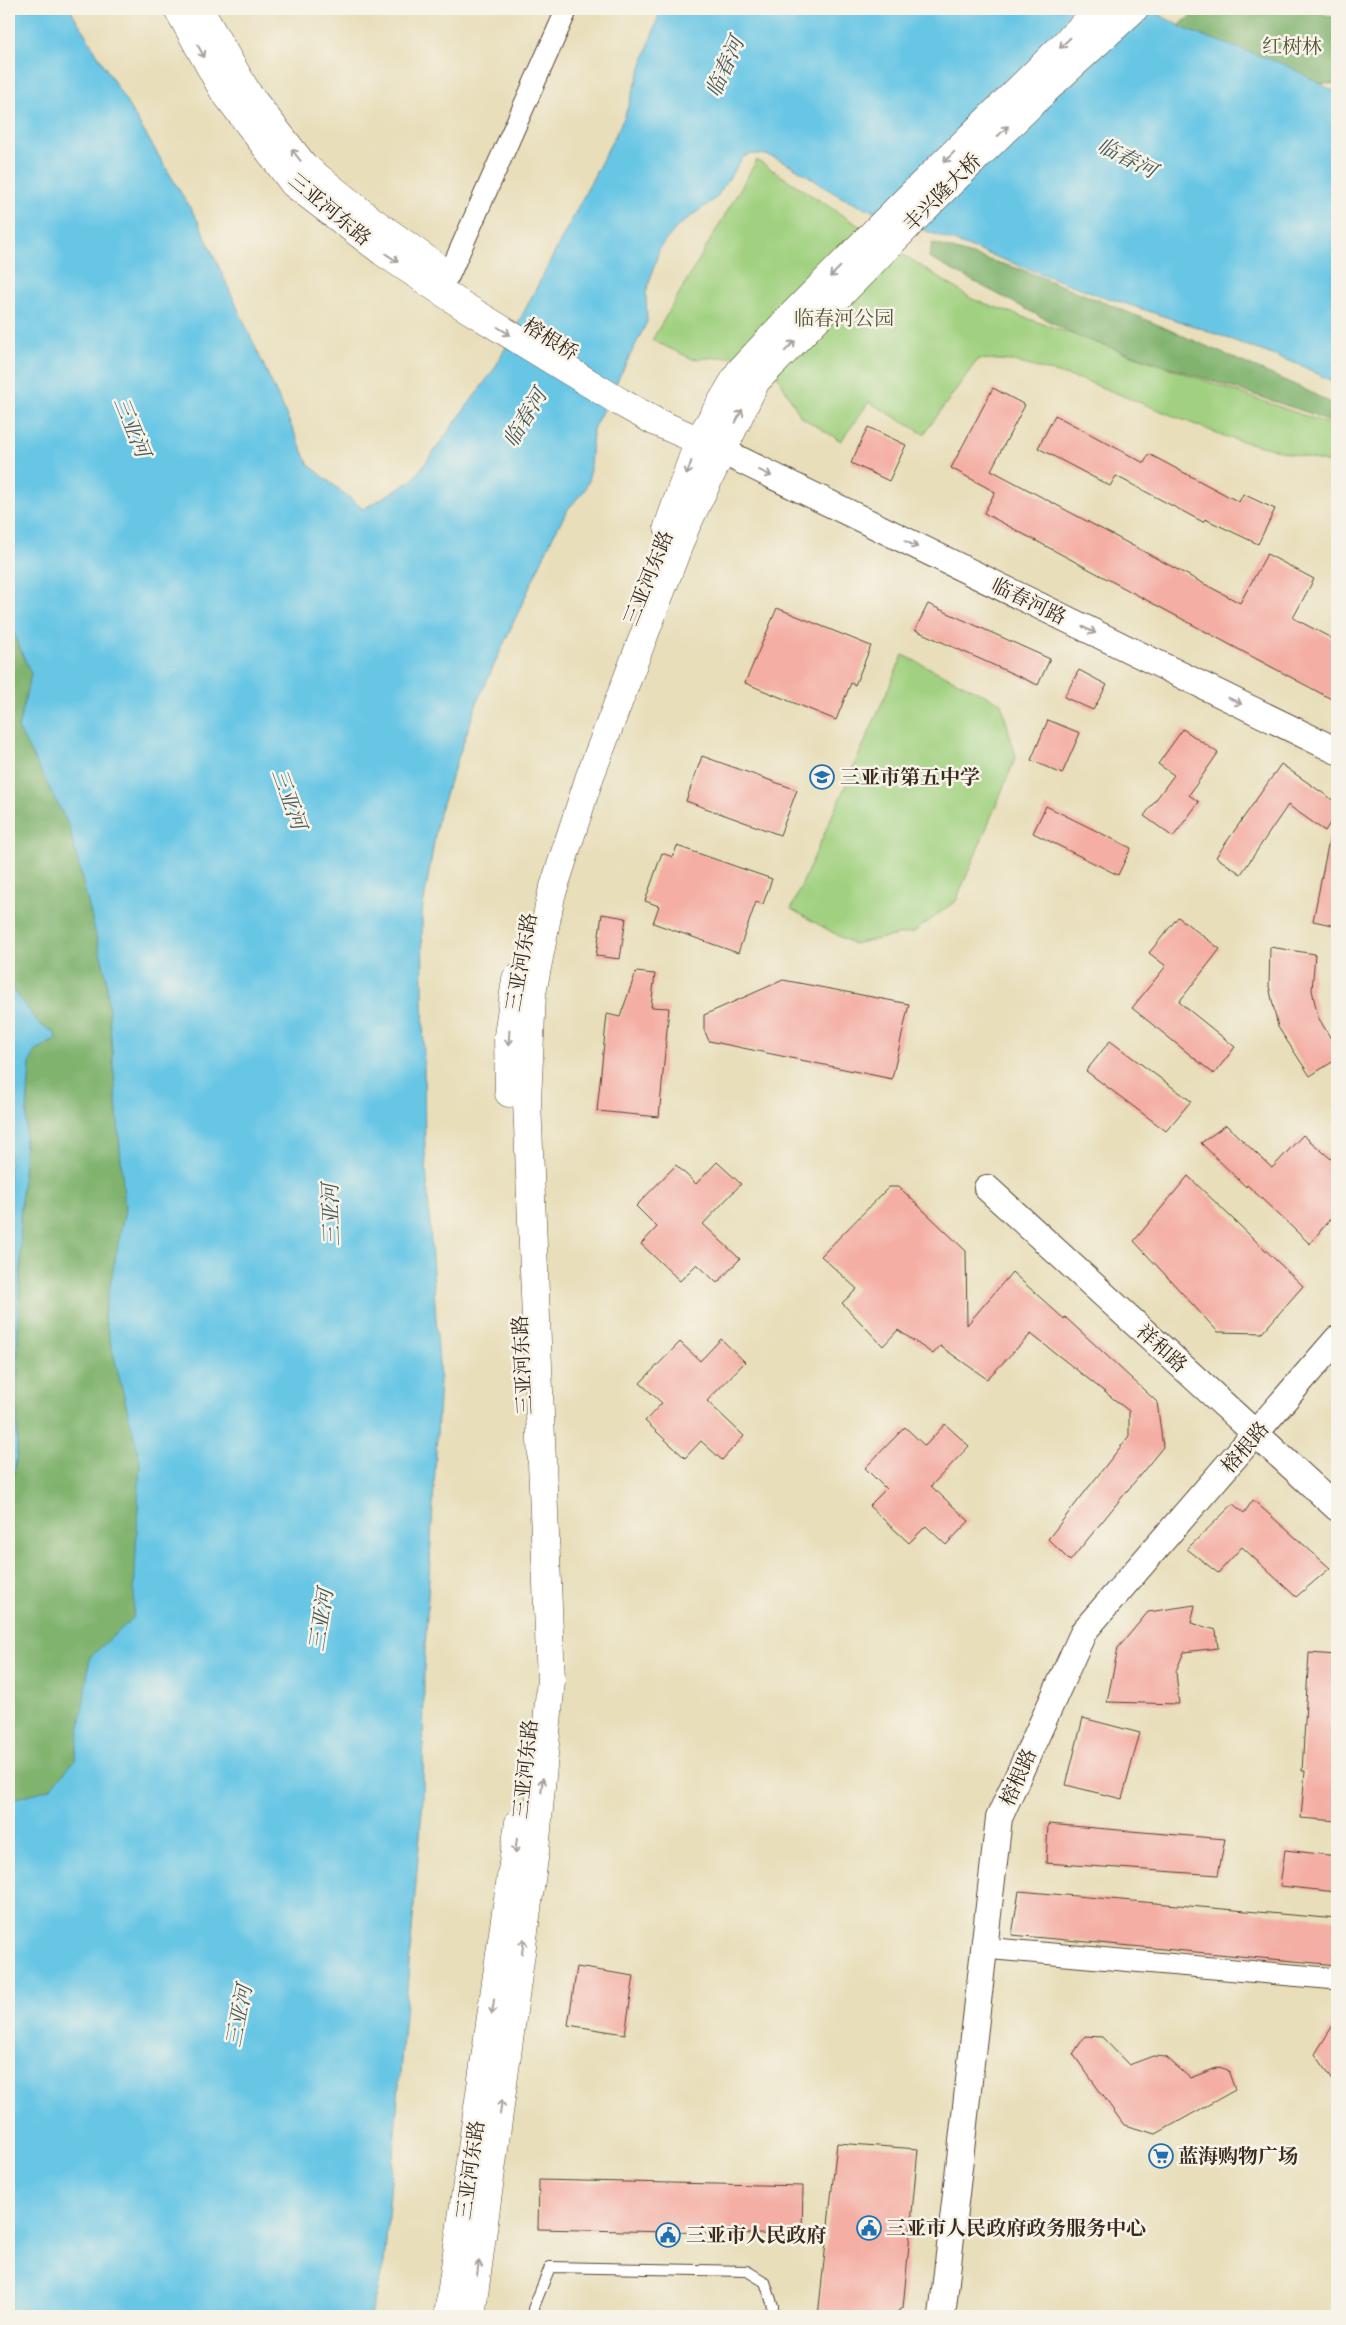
<svg xmlns="http://www.w3.org/2000/svg" width="1346" height="2325" viewBox="0 0 1346 2325" font-family="'Sorts Mill Goudy','Noto Serif SC',serif">
	<style>
		.green { fill: #a1d180; stroke: #6e7e4f }
		.forest { fill: #80b36e; stroke: #5e6e46 }
		.water { fill: #67c6e5; stroke: #517882 }
		.building { fill: #f4aea4 }
		.lines { fill: none; stroke-linecap: round; stroke-linejoin: round }
		.service-casing { stroke: #554535; stroke-width: 12 }
		.minor-casing { stroke: #554535; stroke-width: 23 }
		.tertiary-casing { stroke: #554535; stroke-width: 28 }
		.secondary-casing { stroke: #554535; stroke-width: 29 }
		.service { stroke: #fff; stroke-width: 10 }
		.minor { stroke: #fff; stroke-width: 21 }
		.tertiary { stroke: #fff; stroke-width: 26 }
		.secondary { stroke: #fff; stroke-width: 28 }
		.oneway { stroke: #a79f9a }
		.labels { text-anchor: middle; stroke-width: 5; stroke-linejoin: round; paint-order: stroke }
		.park-label { font-size: 20px; fill: #545436; stroke: #f7f3e8 }
		.street-label { font-size: 20px; fill: #3b2a1e; stroke: #f7f3e8 }
		.poi-label { font-size: 20px; font-weight: bold; fill: #3b2a1e; stroke: #f7f3e8; text-anchor: start }
		.water-label { font-size: 21px; font-style: italic; fill: #48595a; stroke: #f7f3e8 }
	</style>
	<rect width="100%" height="100%" fill="#f7f3e8"/>
	<filter id="ink" filterUnits="userSpaceOnUse"><feTurbulence type="fractalNoise" baseFrequency=".02" numOctaves="2"/><feDisplacementMap in="SourceGraphic" scale="10" xChannelSelector="R" yChannelSelector="G"/><feConvolveMatrix kernelMatrix="1 2 1 2 8 2 1 2 1" color-interpolation-filters="sRGB"/></filter>
	<filter id="wash" filterUnits="userSpaceOnUse"><feTurbulence type="fractalNoise" baseFrequency=".0096" numOctaves="4" result="noise"/><feDisplacementMap in="SourceGraphic" scale="20" xChannelSelector="R" yChannelSelector="G"/><feGaussianBlur stdDeviation="1.12" result="paint"/><feColorMatrix in="noise" values="0 0 0 0 0 0 0 0 0 0 0 0 0 0 0 0 0 1.4 0 .05"/><feComposite in="paint" operator="in"/></filter>
	<g filter="url(#wash)">
		<rect width="100%" height="100%" fill="#e8deba"/>
		<path class="green" d="M 757,160 L 972,299 L 1337,427 L 1337,467 L 1329,463 L 1229,438 L 1083,380 L 1012,361 L 978,359 L 924,434 L 869,402 L 841,441 L 801,417 L 755,337 L 742,356 L 692,359 L 652,340 Z
			M 903,655 L 1001,703 L 1016,757 L 956,901 L 914,932 L 853,944 L 791,909 Z"/>
		<path class="forest" d="M 1198,9 L 1303,9 L 1337,18 L 1337,84 L 1257,82 L 1084,108 Z
			M 932,243 L 1023,270 L 1140,317 L 1302,388 L 1337,406 L 1337,425 L 1309,413 L 1079,337 L 929,258 Z
			M 9,576 L 86,832 L 119,979 L 149,1431 L 143,1618 L 84,1759 L 48,1790 L 9,1801 L 9,1505 L 17,1454 L 18,1312 L 21,1262 L 20,1220 L 30,1064 L 34,1052 L 44,1047 L 54,1033 L 38,1023 L 9,984 Z"/>
		<path class="water" d="M 9,9 L 70,9 L 198,221 L 309,465 L 363,509 L 412,481 L 495,368 L 624,118 L 661,9 L 1149,9 L 1187,30 L 1286,65 L 1337,93 L 1337,384 L 1302,366 L 1200,328 L 1093,293 L 862,207 C 853,203 843,198 834,193 C 812,180 769,143 743,157 L 716,198 L 677,227 L 660,247 L 646,293 L 647,322 L 593,429 L 589,480 L 584,491 L 568,509 L 553,536 L 478,700 L 439,813 L 422,913 L 425,1150 L 440,1380 L 424,1668 L 423,1799 L 384,2264 L 370,2316 L 9,2316 L 9,1800 L 50,1789 L 75,1760 L 90,1657 L 133,1618 L 140,1461 L 104,1316 L 125,1209 L 106,976 L 69,826 L 18,728 L 31,674 L 9,622 Z
			M 9,984 L 38,1023 L 55,1033 L 56,1039 L 34,1052 L 30,1064 L 20,1220 L 21,1262 L 18,1312 L 17,1454 L 9,1505 Z"/>
		<g id="blocks">
			<path class="building" d="M 993,388 L 1025,405 L 991,470 L 1240,603 L 1267,554 L 1314,579 L 1293,618 L 1337,641 L 1337,702 L 984,513 L 995,492 L 951,468 Z
				M 1055,415 L 1144,463 L 1149,454 L 1239,502 L 1243,494 L 1275,509 L 1258,544 L 1205,519 L 1203,522 L 1116,476 L 1110,486 L 1038,448 Z
				M 868,427 L 906,445 L 889,481 L 851,463 Z
				M 928,604 L 1050,659 L 1038,685 L 915,630 Z
				M 777,608 L 871,646 L 855,685 L 851,683 L 836,720 L 745,683 Z
				M 1079,670 L 1107,685 L 1093,710 L 1064,697 Z
				M 1048,720 L 1080,733 L 1062,774 L 1031,760 Z
				M 1183,729 L 1218,753 L 1189,795 L 1199,802 L 1173,837 L 1144,816 L 1174,775 L 1158,764 Z
				M 702,756 L 797,790 L 780,835 L 686,801 Z
				M 1281,764 L 1337,803 L 1337,812 L 1325,831 L 1288,805 L 1241,874 L 1216,857 Z
				M 1046,806 L 1131,848 L 1118,875 L 1033,833 Z
				M 1330,835 L 1337,836 L 1337,926 L 1313,921 Z
				M 677,846 L 772,879 L 763,904 L 756,902 L 738,953 L 653,923 L 659,906 L 645,901 L 662,853 L 673,857 Z
				M 602,914 L 626,918 L 620,959 L 596,956 Z
				M 1178,917 L 1220,949 L 1179,1002 L 1235,1047 L 1214,1074 L 1132,1008 L 1166,966 L 1149,953 Z
				M 1270,947 L 1315,954 L 1312,990 L 1318,1017 L 1337,1049 L 1337,1059 L 1310,1076 L 1278,1027 L 1269,986 Z
				M 636,972 L 655,974 L 651,1007 L 669,1008 L 659,1117 L 597,1111 L 607,1014 L 620,1017 Z
				M 783,980 L 909,1004 L 892,1079 L 709,1041 L 704,1030 L 704,1015 Z
				M 1110,1041 L 1191,1101 L 1166,1131 L 1086,1071 Z
				M 1226,1125 L 1272,1168 L 1303,1135 L 1337,1164 L 1337,1210 L 1310,1244 L 1247,1185 L 1246,1187 L 1201,1143 Z
				M 717,1162 L 741,1184 L 703,1224 L 740,1259 L 717,1283 L 697,1264 L 680,1281 L 641,1244 L 657,1227 L 636,1206 L 676,1165 L 696,1184 Z
				M 1188,1176 L 1303,1286 L 1262,1333 L 1218,1332 L 1134,1241 Z
				M 889,1187 L 899,1187 L 966,1251 L 967,1325 L 1012,1272 L 1064,1319 L 1065,1317 L 1157,1402 L 1163,1447 L 1070,1561 L 1048,1539 L 1129,1436 L 1129,1411 L 1031,1334 L 987,1379 L 940,1346 L 933,1354 L 898,1330 L 883,1346 L 842,1303 L 857,1289 L 821,1256 Z
				M 721,1339 L 745,1362 L 707,1401 L 744,1436 L 722,1460 L 701,1441 L 685,1458 L 645,1421 L 662,1403 L 640,1383 L 680,1342 L 700,1361 Z
				M 945,1424 L 969,1446 L 931,1486 L 969,1521 L 946,1545 L 926,1526 L 909,1543 L 869,1506 L 886,1489 L 865,1468 L 905,1427 L 925,1446 Z
				M 1253,1500 L 1330,1568 L 1296,1597 L 1242,1547 L 1218,1573 L 1187,1549 L 1233,1504 L 1244,1513 Z
				M 1195,1605 L 1191,1623 L 1216,1630 L 1218,1648 L 1184,1652 L 1176,1671 L 1179,1704 L 1107,1702 L 1118,1648 L 1148,1612 Z
				M 1309,1653 L 1337,1655 L 1337,1821 L 1301,1818 L 1305,1771 L 1302,1771 Z
				M 1083,1718 L 1140,1733 L 1122,1799 L 1066,1785 Z
				M 1048,1824 L 1225,1839 L 1218,1875 L 1046,1863 Z
				M 1285,1850 L 1337,1856 L 1337,1892 L 1280,1886 Z
				M 1019,1891 L 1337,1919 L 1337,1965 L 1012,1935 Z
				M 577,1967 L 634,1976 L 625,2034 L 568,2025 Z
				M 1337,2019 L 1337,2085 L 1315,2054 Z
				M 1085,2036 L 1102,2037 L 1129,2065 L 1153,2056 L 1166,2057 L 1190,2078 L 1219,2067 L 1228,2070 L 1235,2090 L 1156,2134 L 1124,2125 L 1073,2054 Z
				M 837,2143 L 918,2149 L 903,2308 L 890,2316 L 818,2316 Z
				M 539,2180 L 803,2186 L 802,2235 L 538,2229 Z"/>
		</g>
	</g>
	<g filter="url(#ink)">
		<use href="#blocks" fill-opacity="0" stroke="#554535" stroke-width="1"/>
		<g class="lines">
			<g class="service-casing">
				<path id="service" d="M 537,2316 L 533,2309 L 550,2267 L 747,2271 L 765,2282 L 773,2306 L 771,2316"/>
			</g>
			<g class="minor-casing">
				<path id="minor" d="M 449,275 L 567,9
					M 984,1948 L 1337,1979"/>
			</g>
			<g class="tertiary-casing">
				<path id="tertiary" d="M 722,451 L 1337,751
					M 987,1188 L 1337,1508
					M 942,2316 L 999,1818 L 1084,1631 L 1337,1339"/>
			</g>
			<g class="secondary-casing">
				<path id="secondary" d="M 178,9 L 223,90 L 294,184 L 383,252 L 462,305 L 620,402 L 656,422 L 716,448
					M 199,9 L 248,94 L 304,166 L 371,220 L 443,271
					M 668,527 L 699,440 L 740,371 L 795,312 L 904,202 L 1100,9
					M 509,1093 L 508,1036 L 516,979
					M 448,2316 L 519,1822
					M 471,2316 L 535,1851 L 551,1680 L 527,1101 L 532,993 L 551,896 L 590,776 L 686,526 L 756,381 L 935,198 L 1053,83 L 1134,9"/>
			</g>
			<use href="#service" class="service"/>
			<use href="#minor" class="minor"/>
			<use href="#tertiary" class="tertiary"/>
			<use href="#secondary" class="secondary"/>
		</g>
		<defs><path id="oneway-shaft" d="M-6 0H5M1.5-3L5.5 0L1.5 3" fill="none" stroke-width="1.6" stroke-linecap="round" stroke-linejoin="round" transform="scale(1.25)"/></defs>
		<g class="oneway">
			<use href="#oneway-shaft" transform="translate(1065 43) rotate(136)"/>
			<use href="#oneway-shaft" transform="translate(201 51) rotate(61)"/>
			<use href="#oneway-shaft" transform="translate(1003 131) rotate(-44)"/>
			<use href="#oneway-shaft" transform="translate(296 155) rotate(-128)"/>
			<use href="#oneway-shaft" transform="translate(949 157) rotate(135)"/>
			<use href="#oneway-shaft" transform="translate(392 258) rotate(34)"/>
			<use href="#oneway-shaft" transform="translate(835 272) rotate(135)"/>
			<use href="#oneway-shaft" transform="translate(504 331) rotate(32)"/>
			<use href="#oneway-shaft" transform="translate(790 346) rotate(-46)"/>
			<use href="#oneway-shaft" transform="translate(739 416) rotate(-63)"/>
			<use href="#oneway-shaft" transform="translate(689 468) rotate(109)"/>
			<use href="#oneway-shaft" transform="translate(765 473) rotate(26)"/>
			<use href="#oneway-shaft" transform="translate(911 544) rotate(26)"/>
			<use href="#oneway-shaft" transform="translate(1089 630) rotate(26)"/>
			<use href="#oneway-shaft" transform="translate(1235 701) rotate(26)"/>
			<use href="#oneway-shaft" transform="translate(509 1038) rotate(93)"/>
			<use href="#oneway-shaft" transform="translate(542 1785) rotate(-84)"/>
			<use href="#oneway-shaft" transform="translate(516 1846) rotate(97)"/>
			<use href="#oneway-shaft" transform="translate(523 1946) rotate(-82)"/>
			<use href="#oneway-shaft" transform="translate(493 2007) rotate(98)"/>
			<use href="#oneway-shaft" transform="translate(501 2107) rotate(-82)"/>
			<use href="#oneway-shaft" transform="translate(478 2268) rotate(-82)"/>
		</g>
	</g>
	<defs>
		<g id="school-ring" transform="scale(1.25)"><circle r="9.5" fill="#f7f3e8" stroke="#1f6fb2" stroke-width="1.5"/><path d="M0-5L7-2L0 1L-7-2ZM-4 1L0 2.5L4 1V4Q0 6-4 4Z" fill="#1f6fb2"/></g>
		<g id="supermarket-ring" transform="scale(1.25)"><circle r="9.5" fill="#f7f3e8" stroke="#1f6fb2" stroke-width="1.5"/><path d="M-6-5.5h2.5l.6 2H6L4.5 2H-2.5L-4.4-4H-6ZM-1.5 3.2a1.3 1.3 0 1 0 .1 0ZM3 3.2a1.3 1.3 0 1 0 .1 0Z" fill="#1f6fb2"/></g>
		<g id="civic-ring" transform="scale(1.25)"><circle r="9.5" fill="#f7f3e8" stroke="#1f6fb2" stroke-width="1.5"/><path d="M-.6-6.5H3V-4.5H.6V-3L4-1V1h2V6H-6V1h2V-1L-.6-3ZM-1.2 2.5V6h2.4V2.5Z" fill="#1f6fb2"/></g>
	</defs>
	<g fill-rule="evenodd">
		<use href="#school-ring" x="822" y="777"/>
		<use href="#supermarket-ring" x="1161" y="2156"/>
		<use href="#civic-ring" x="869" y="2228"/>
		<use href="#civic-ring" x="668" y="2235"/>
	</g>
	<g class="labels">
		<g class="park-label">
			<text x="1292" y="53">红树林</text>
			<text x="844" y="325">临春河公园</text>
		</g>
		<g class="street-label">
			<text transform="translate(942 192) rotate(-45)" y="7">丰兴隆大桥</text>
			<text transform="translate(330 209) rotate(40)" y="7">三亚河东路</text>
			<text transform="translate(551 339) rotate(32)" y="7">榕根桥</text>
			<text transform="translate(648 578) rotate(-68)" y="7">三亚河东路</text>
			<text transform="translate(1029 601) rotate(26)" y="7">临春河路</text>
			<text transform="translate(521 962) rotate(-80)" y="7">三亚河东路</text>
			<text transform="translate(1162 1348) rotate(42)" y="7">祥和路</text>
			<text transform="translate(522 1365) rotate(-93)" y="7">三亚河东路</text>
			<text transform="translate(1245 1447) rotate(-49)" y="7">榕根路</text>
			<text transform="translate(525 1769) rotate(-84)" y="7">三亚河东路</text>
			<text transform="translate(1018 1777) rotate(-66)" y="7">榕根路</text>
			<text transform="translate(470 2170) rotate(-82)" y="7">三亚河东路</text>
		</g>
		<g class="poi-label">
			<text x="840" y="784">三亚市第五中学</text>
			<text x="1178" y="2163">蓝海购物广场</text>
			<text x="886" y="2235">三亚市人民政府政务服务中心</text>
			<text x="686" y="2242">三亚市人民政府</text>
		</g>
		<g class="water-label">
			<text transform="translate(725 67) rotate(-66)" y="7">临春河</text>
			<text transform="translate(1127 158) rotate(27)" y="7">临春河</text>
			<text transform="translate(525 418) rotate(-59)" y="7">临春河</text>
			<text transform="translate(132 427) rotate(68)" y="7">三亚河</text>
			<text transform="translate(289 799) rotate(70)" y="7">三亚河</text>
			<text transform="translate(331 1215) rotate(-92)" y="7">三亚河</text>
			<text transform="translate(321 1620) rotate(-81)" y="7">三亚河</text>
			<text transform="translate(239 2016) rotate(-79)" y="7">三亚河</text>
		</g>
	</g>
	<rect width="1346" height="2325" fill="none" stroke="#f7f3e8" stroke-width="30"/>
</svg>
